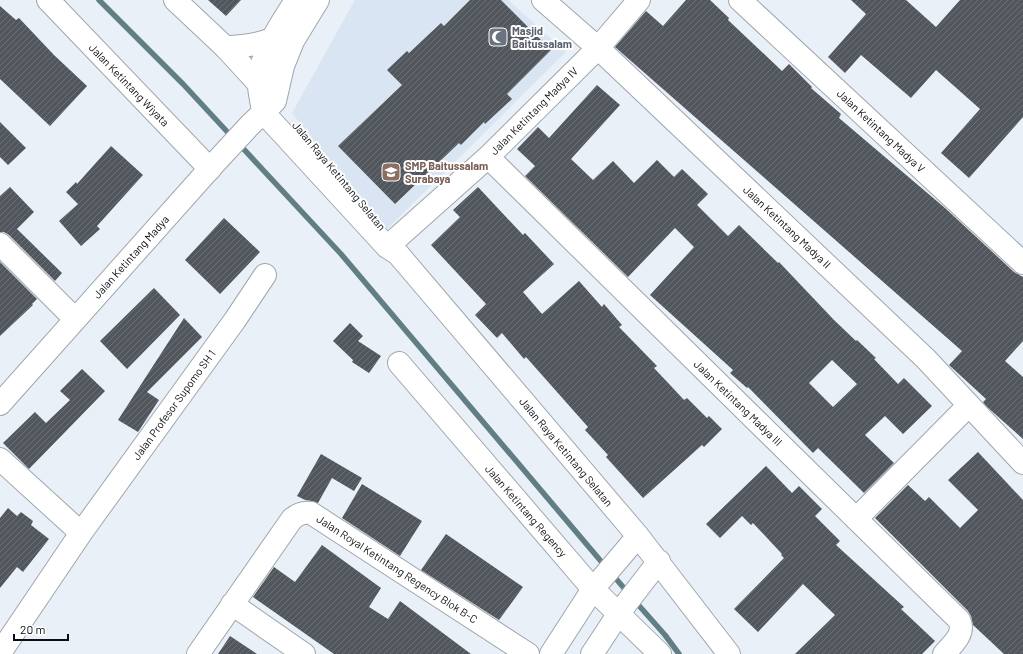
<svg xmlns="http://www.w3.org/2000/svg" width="1023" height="654" viewBox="0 0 1023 654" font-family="Barlow,sans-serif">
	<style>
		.built { fill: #d9e5f2 }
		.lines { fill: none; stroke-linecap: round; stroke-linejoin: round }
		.stream { stroke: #607e84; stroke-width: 5.5 }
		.building { fill: url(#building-hatch); fill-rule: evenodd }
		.minor-casing { stroke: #9fa6ad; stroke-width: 24 }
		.tertiary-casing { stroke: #9fa6ad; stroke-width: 24 }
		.minor { stroke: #fff; stroke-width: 22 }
		.tertiary { stroke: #fff; stroke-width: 22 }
		.labels { text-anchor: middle; stroke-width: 4; stroke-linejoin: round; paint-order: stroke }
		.worship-label { font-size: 11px; font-weight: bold; fill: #5b616d; stroke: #fff; text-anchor: start }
		.street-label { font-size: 11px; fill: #0b0d10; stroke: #fff }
		.education-label { font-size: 11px; font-weight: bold; fill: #785e54; stroke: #fff; text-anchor: start }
	</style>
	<defs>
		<pattern id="building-hatch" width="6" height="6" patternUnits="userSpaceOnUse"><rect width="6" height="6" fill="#51575d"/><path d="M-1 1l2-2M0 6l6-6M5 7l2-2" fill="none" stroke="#6a6f74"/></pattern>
	</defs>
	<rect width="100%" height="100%" fill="#e9f0f7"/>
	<path class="built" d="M 355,0 L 508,0 L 566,52 L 385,231 L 292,113 Z"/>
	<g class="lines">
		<path class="stream" d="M 99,0 L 183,84 L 233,138
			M 239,144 L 341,254 L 605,566
			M 612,574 L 629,594
			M 634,600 L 665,635 L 679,654"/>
	</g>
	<path class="building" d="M 208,0 L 241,0 L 226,16 Z
		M 470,0 L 501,0 L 551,50 L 507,94 L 512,99 L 485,124 L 484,122 L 461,145 L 459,143 L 395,204 L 338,146 L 402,85 L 387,70 L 407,51 L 409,53 L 441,23 L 444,26 Z
		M 686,0 L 710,0 L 729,18 L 728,20 L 782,71 L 789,64 L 812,87 L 811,88 L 841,114 L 839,118 L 945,208 L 1014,272 L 1023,277 L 1023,341 L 1005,361 L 1023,377 L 1023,439 L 986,406 L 983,402 L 986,399 L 949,365 L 962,351 L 615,47 L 646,11 L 663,26 Z
		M 851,0 L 906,0 L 936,27 L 960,0 L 1023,0 L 1023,117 L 969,178 L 941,153 L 980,109 L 936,70 L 911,98 L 861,55 L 845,73 L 828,57 L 866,14 Z
		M 0,6 L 16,20 L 19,18 L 54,55 L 87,86 L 50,126 L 0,79 Z
		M 597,85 L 620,105 L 571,159 L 593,180 L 613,161 L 634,183 L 657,160 L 674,177 L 682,169 L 708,194 L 697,205 L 728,236 L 739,225 L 778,263 L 779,262 L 834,320 L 856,341 L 857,340 L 876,358 L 874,359 L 898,384 L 904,378 L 932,406 L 903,434 L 885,416 L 865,435 L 894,463 L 864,493 L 818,448 L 813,453 L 748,387 L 747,388 L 730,373 L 733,370 L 650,295 L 694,247 L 675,228 L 628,277 L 525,176 L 535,166 L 517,149 L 538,127 L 549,138 ZM 832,360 L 857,384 L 833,407 L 809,383 Z
		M 0,122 L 26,148 L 8,165 L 0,157 Z
		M 111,146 L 143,175 L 97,226 L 100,229 L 81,246 L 59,221 L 78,204 L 66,192 L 76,182 L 77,184 Z
		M 10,187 L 34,212 L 17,229 L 62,273 L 55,281 L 9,235 L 4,232 L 0,232 L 0,196 Z
		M 478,187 L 523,235 L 525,233 L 554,264 L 523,292 L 542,314 L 579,281 L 602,307 L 604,304 L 622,325 L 619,327 L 657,366 L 654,368 L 671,386 L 684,400 L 687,398 L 707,418 L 709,416 L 722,429 L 704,447 L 702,445 L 643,498 L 606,457 L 608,455 L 585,430 L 588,427 L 526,357 L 524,359 L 502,333 L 497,338 L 475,315 L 486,304 L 431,245 L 460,217 L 453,210 Z
		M 224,218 L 260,252 L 220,294 L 185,260 Z
		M 0,262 L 37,299 L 32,304 L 33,305 L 0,336 Z
		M 154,288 L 180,315 L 127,369 L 100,341 Z
		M 184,318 L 202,337 L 147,392 L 159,400 L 138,432 L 118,420 Z
		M 350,323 L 363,336 L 358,341 L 381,356 L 369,373 L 352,362 L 353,360 L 333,341 Z
		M 82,369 L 105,391 L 29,469 L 3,443 L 35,412 L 46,423 L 70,400 L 60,391 Z
		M 978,452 L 1023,500 L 1023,654 L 1004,654 L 973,625 L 971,616 L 968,611 L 875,518 L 908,485 L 925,501 L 929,497 L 960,528 L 978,510 L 948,480 Z
		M 321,454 L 362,478 L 354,491 L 332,478 L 318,503 L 312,501 L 305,500 L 297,496 Z
		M 766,466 L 792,493 L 799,486 L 822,509 L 815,516 L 840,541 L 836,545 L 904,607 L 901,609 L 935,641 L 922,654 L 795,654 L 835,615 L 803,584 L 758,632 L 734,609 L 784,558 L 781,555 L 782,554 L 753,523 L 751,525 L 742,516 L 720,538 L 706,524 Z
		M 362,484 L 422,521 L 400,556 L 342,518 Z
		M 8,508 L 17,516 L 21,512 L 33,521 L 31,525 L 49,539 L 23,572 L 17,567 L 0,588 L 0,518 Z
		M 446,534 L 523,587 L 499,620 L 421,570 Z
		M 322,545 L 381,588 L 369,607 L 388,619 L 400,601 L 471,654 L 334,654 L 253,597 L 274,567 L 295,582 Z
		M 230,636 L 257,654 L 218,654 Z"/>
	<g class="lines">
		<g class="minor-casing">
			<path id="minor" d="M 48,0 L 210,169
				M 175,0 L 225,47 L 259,84 L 272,88
				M 543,0 L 598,48 L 926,359 L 1023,463
				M 740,0 L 1023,263
				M 263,112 L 387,247 L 398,254 L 638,536 L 729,654
				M 488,157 L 959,620 C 966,633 953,644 944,654
				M 0,244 L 75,319
				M 387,247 L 488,157 L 598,48 L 639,0
				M 399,363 L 593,589 L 660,654
				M 0,459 L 81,533
				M 856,519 L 969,405
				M 232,604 L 304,654
				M 0,653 L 81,533 L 235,320 L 265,275
				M 198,654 L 292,519 C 298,514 303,512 311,513 L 528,654
				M 551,654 L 593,589 L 638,536
				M 592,654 L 619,613 L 659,561"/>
		</g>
		<g class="tertiary-casing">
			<path id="tertiary" d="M 225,47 C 242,47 257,45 272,39
				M 263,112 C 262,103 259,93 259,84 C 260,52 280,26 296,0
				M 0,404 L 213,165 L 250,125 L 275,101 L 283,66 L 293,41 L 318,0"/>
		</g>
		<use href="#minor" class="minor"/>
		<use href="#tertiary" class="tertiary"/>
	</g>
	<defs>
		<g id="mosque-square" transform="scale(1)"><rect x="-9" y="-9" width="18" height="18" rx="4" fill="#6b7280" stroke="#fff"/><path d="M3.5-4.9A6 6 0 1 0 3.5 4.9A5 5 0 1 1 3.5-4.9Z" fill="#fff"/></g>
		<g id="school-square" transform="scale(1)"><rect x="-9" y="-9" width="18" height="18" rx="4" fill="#8d6e63" stroke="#fff"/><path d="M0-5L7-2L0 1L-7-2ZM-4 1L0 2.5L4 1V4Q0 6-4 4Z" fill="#fff"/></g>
	</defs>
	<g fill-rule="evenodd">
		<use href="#mosque-square" x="498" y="37"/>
		<use href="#school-square" x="391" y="172"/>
	</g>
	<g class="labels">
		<g class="worship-label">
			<text x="512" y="35">Masjid<tspan x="512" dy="13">Baitussalam</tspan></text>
		</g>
		<g class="street-label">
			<text transform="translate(129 85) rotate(46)" y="4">Jalan Ketintang Wiyata</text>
			<text transform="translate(534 111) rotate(-45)" y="4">Jalan Ketintang Madya IV</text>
			<text transform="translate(881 131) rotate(43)" y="4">Jalan Ketintang Madya V</text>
			<text transform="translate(339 176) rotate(50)" y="4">Jalan Raya Ketintang Selatan</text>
			<text transform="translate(787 227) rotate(43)" y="4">Jalan Ketintang Madya II</text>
			<text transform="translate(131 257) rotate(-48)" y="4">Jalan Ketintang Madya</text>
			<text transform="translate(738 403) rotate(44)" y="4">Jalan Ketintang Madya III</text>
			<text transform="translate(174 405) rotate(-54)" y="4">Jalan Profesor Supomo SH 1</text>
			<text transform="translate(566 452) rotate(50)" y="4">Jalan Raya Ketintang Selatan</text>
			<text transform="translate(526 511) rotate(49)" y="4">Jalan Ketintang Regency</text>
			<text transform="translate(397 569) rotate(33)" y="4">Jalan Royal Ketintang Regency Blok B-C</text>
		</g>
		<g class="education-label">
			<text x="405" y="170">SMP Baitussalam<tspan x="405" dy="13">Surabaya</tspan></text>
		</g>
	</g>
	<path d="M14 634v6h54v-6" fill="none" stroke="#0b0d10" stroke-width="2"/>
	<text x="20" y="634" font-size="12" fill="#0b0d10" stroke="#ffffff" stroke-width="3" paint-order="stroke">20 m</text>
</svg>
